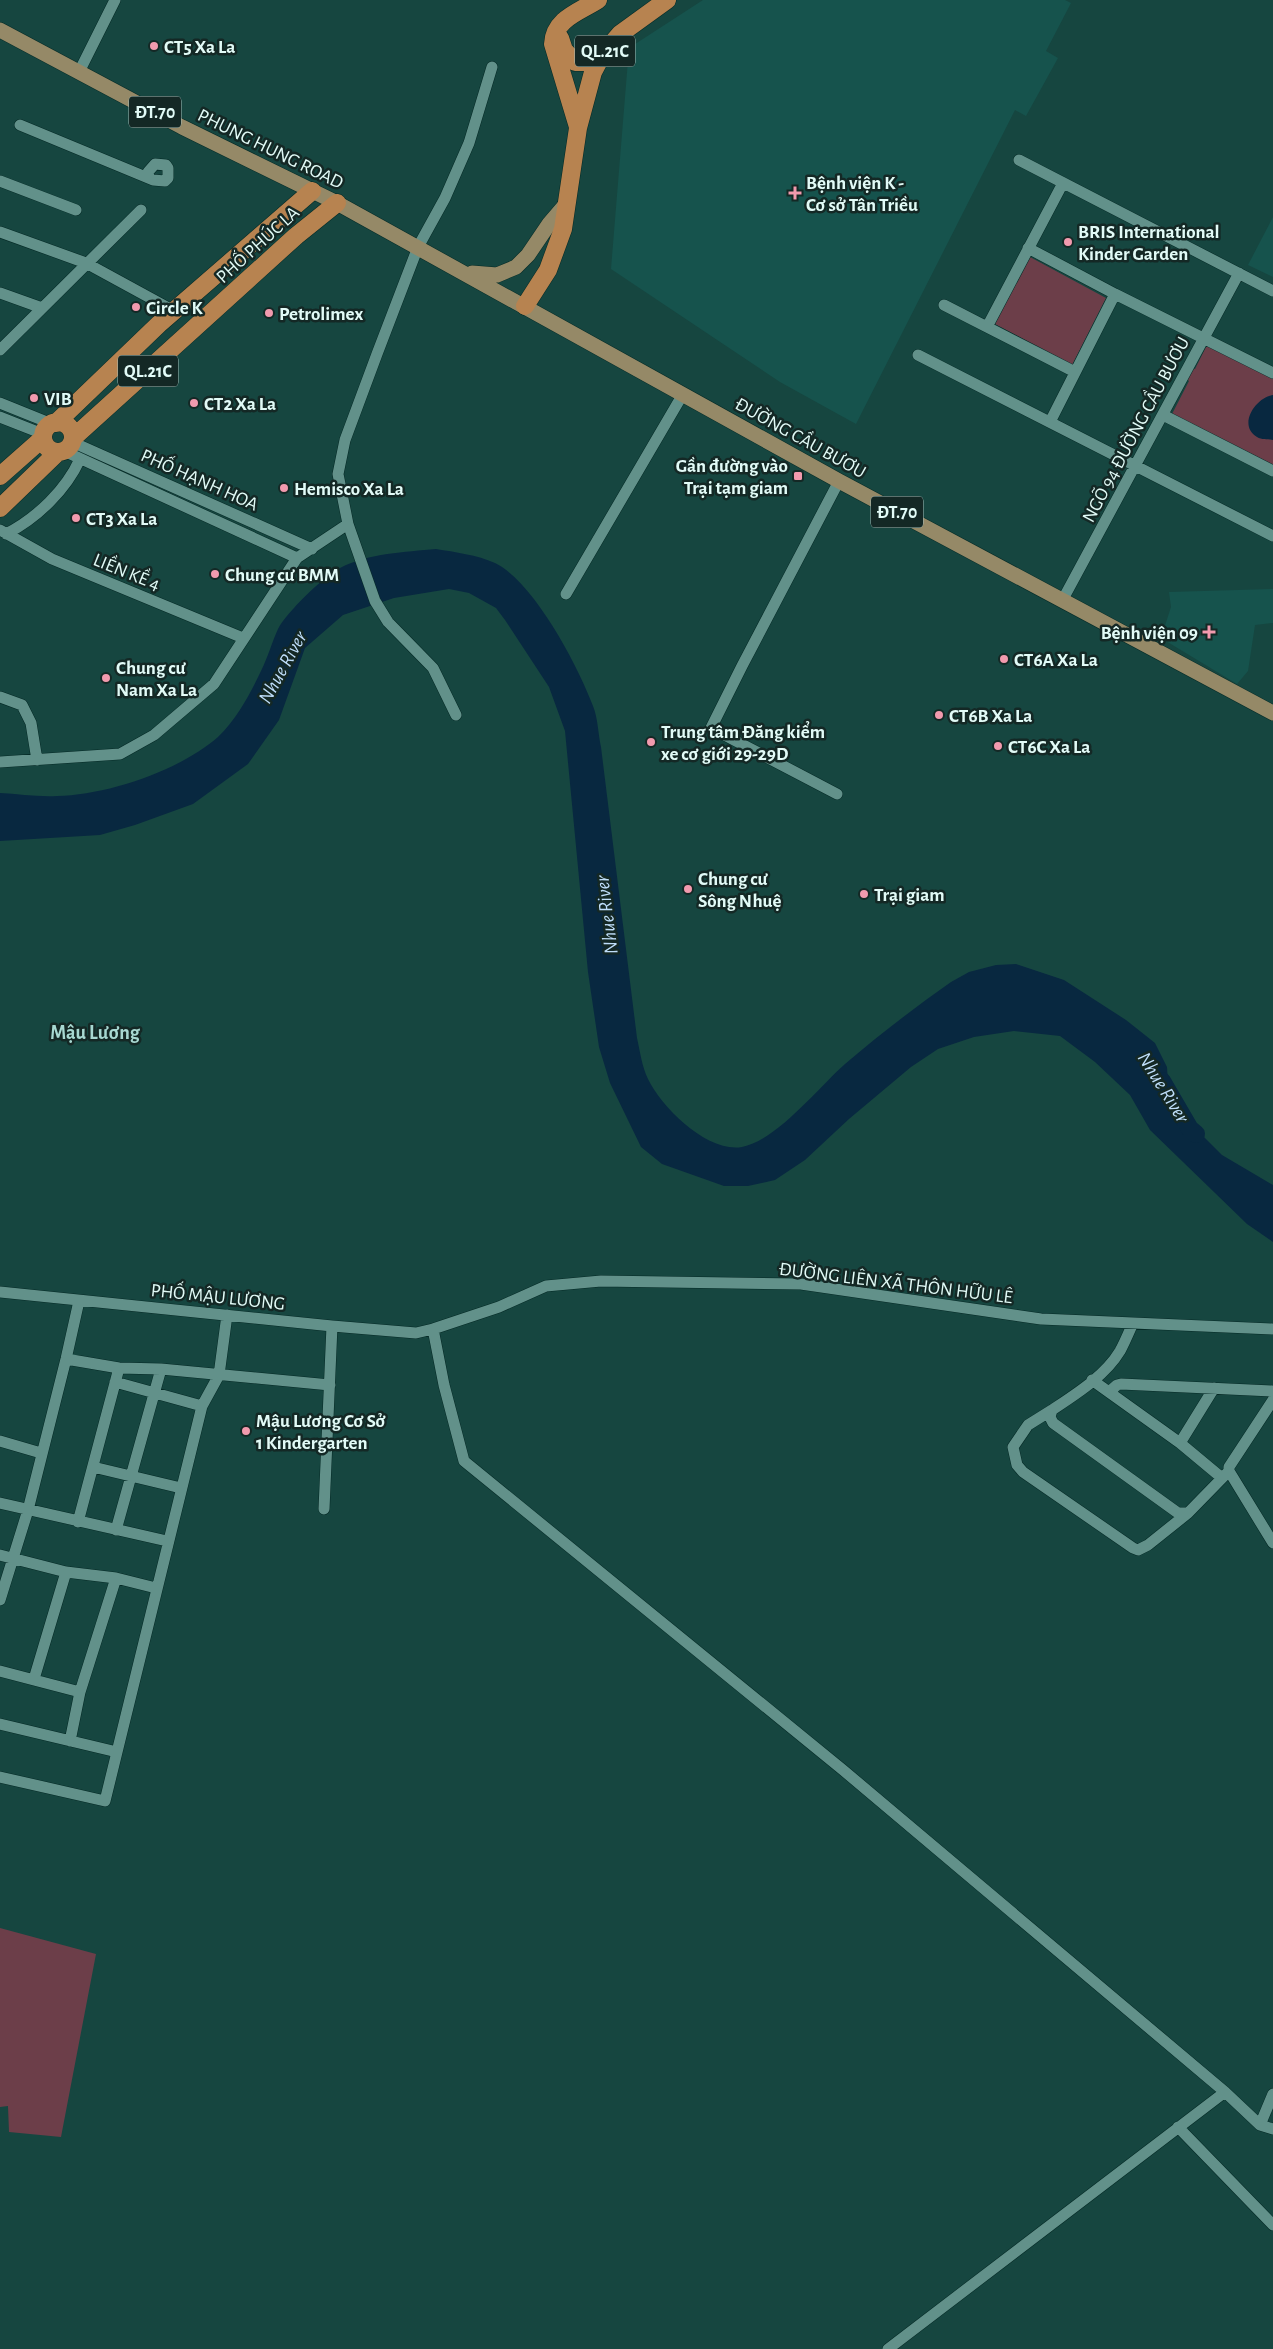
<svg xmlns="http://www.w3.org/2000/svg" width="1273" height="2349" viewBox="0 0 1273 2349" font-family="'Alegreya Sans',sans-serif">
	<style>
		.built { fill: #16534d }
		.green { fill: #6c3e49 }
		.water { fill: #082840 }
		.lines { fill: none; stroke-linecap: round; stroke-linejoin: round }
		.river { stroke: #082840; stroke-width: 18 }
		.minor-casing { stroke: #052a26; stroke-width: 12 }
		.major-casing { stroke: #052a26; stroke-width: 16 }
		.highway-casing { stroke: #052a26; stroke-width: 19 }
		.minor { stroke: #62918a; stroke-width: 11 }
		.major { stroke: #958967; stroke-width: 15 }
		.highway { stroke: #b78350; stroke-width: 18 }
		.poi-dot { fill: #f29aae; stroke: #142825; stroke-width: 2 }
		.labels { text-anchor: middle; stroke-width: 5; stroke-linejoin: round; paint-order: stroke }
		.shield { fill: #142825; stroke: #a4bcb8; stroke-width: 1 }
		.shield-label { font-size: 18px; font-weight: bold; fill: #e2fbf7 }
		.poi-label { font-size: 19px; font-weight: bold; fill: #e2fbf7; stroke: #142825; text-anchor: start }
		.street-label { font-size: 19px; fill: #e2fbf7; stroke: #142825 }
		.water-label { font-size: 20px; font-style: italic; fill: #bfdefa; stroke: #142825 }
		.neighbourhood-label { font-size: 20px; font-weight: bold; fill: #a7d8d1; stroke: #142825 }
	</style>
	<rect width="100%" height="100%" fill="#164640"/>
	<path class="built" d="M 703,0 L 1065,0 L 1071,3 L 1046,51 L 1058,58 L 1026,116 L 1015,110 L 856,424 L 780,382 L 611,269 L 629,48 Z
		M 1273,217 L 1273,277 L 1248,265 Z
		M 1273,589 L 1273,623 L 1255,625 L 1248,671 L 1237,684 L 1161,638 L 1171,607 L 1169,592 Z"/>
	<path class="green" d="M 1030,257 L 1106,298 L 1072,365 L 995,324 Z
		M 1207,345 L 1273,378 L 1273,466 L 1172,414 L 1189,381 L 1186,378 L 1191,368 L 1195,369 Z
		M 0,1928 L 96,1954 L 61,2137 L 9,2132 L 8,2106 L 0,2107 Z"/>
	<path class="water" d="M 1273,395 L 1273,440 C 1268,439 1262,440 1257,437 C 1237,425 1256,397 1273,395 Z
		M 436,549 C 455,552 477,555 495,563 C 534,582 578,666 593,706 C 598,718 598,734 601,747 L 637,1038 C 640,1051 642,1067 648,1079 C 662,1108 708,1153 742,1147 C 776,1141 819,1087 845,1064 C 879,1035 914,1008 951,982 L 969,972 L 996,965 L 1016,964 L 1064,980 L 1126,1020 L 1155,1043 L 1167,1067 L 1168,1084 L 1176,1109 L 1222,1155 L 1273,1185 L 1273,1242 L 1247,1224 L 1150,1130 L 1130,1095 L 1095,1062 L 1060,1036 L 1014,1031 L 974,1037 L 938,1049 L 911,1067 L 849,1119 L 805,1160 L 775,1180 L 748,1186 L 724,1186 L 662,1164 L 641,1147 L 610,1083 L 599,1047 L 588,972 L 565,731 L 549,687 L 505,620 L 496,608 L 469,593 L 449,589 L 394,598 L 343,615 L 305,648 L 279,720 L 248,764 L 193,804 L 135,825 L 100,835 L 0,841 L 0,793 C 19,794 38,797 57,796 C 107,795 179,771 218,737 C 237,719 250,694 261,671 C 268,657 272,642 278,629 C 287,612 323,577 340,568 C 369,553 405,552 436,549 Z"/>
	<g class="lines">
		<path class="river" d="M 1162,1081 L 1190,1129 L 1196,1134"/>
		<g class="minor-casing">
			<path id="minor" d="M 79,72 L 115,0
				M 20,125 L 153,180 L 165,181 L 168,178 L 168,168 L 166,165 L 155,164 L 148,172 L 149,177
				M 1019,160 L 1273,291
				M 0,181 L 76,210
				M 0,232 L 86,263 L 174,311
				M 1028,248 L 1115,294 L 1273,373
				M 0,293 L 42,308
				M 944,305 L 1075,372
				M 987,327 L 1063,183
				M 0,350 L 141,210
				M 918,355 L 1273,536
				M 0,403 L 52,424
				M 1163,415 L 1273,471
				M 0,417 L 43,434
				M 1050,422 L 1115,294
				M 72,442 L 312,549
				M 64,451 L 297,558
				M 0,530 L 52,559 L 243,638
				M 6,534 C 37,518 66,490 80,459
				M 566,594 L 683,394
				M 1062,601 L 1239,273
				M 0,697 L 22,705 L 31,723 L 37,760
				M 456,715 L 433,668 L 388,622 L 375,601 L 348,524 L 338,474 L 345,440 L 377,354 L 418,247 L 445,198 L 469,143 L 492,67
				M 0,762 L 120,754 L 154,735 L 214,684 L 297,558 L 348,524
				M 837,794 L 711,728 L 742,666 L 839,481
				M 0,1292 L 332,1326 L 416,1333 L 433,1329 L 499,1307 L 546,1286 L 601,1281 L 801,1284 L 1041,1319 L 1273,1329
				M 1133,1323 C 1129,1332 1125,1342 1120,1351 C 1105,1376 1076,1394 1052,1410 L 1050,1417 L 1053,1423 L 1178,1513 L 1188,1513 L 1229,1471
				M 433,1329 L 444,1385 L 464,1461 L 843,1770 L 1225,2092 L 1260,2125 L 1273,2129
				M 66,1359 L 119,1368 L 161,1369 L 330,1385
				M 1092,1380 L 1180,1443 L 1222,1478
				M 115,1382 L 202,1406
				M 1109,1392 L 1117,1385 L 1121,1384 L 1273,1391
				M 1273,1400 L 1229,1467 L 1229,1471 L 1273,1543
				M 1052,1410 L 1028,1425 L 1013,1447 L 1017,1465 L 1023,1472 L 1133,1548 L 1138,1550 L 1148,1545 L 1188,1513
				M 0,1441 L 41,1453
				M 1180,1443 L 1214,1388
				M 93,1467 L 181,1488
				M 0,1503 L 167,1541
				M 324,1509 L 332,1326
				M 78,1522 L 119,1368
				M 116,1530 L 161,1369
				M 0,1555 L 66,1572 L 116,1578 L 156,1588
				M 0,1600 L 28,1510 L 66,1359 L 79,1301
				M 0,1671 L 80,1692
				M 34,1679 L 66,1572
				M 0,1724 L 117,1752
				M 70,1741 L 80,1692 L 116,1578
				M 0,1777 L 105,1801 L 202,1406 L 219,1375 L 227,1315
				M 1260,2125 L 1273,2094
				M 1178,2127 L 1273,2225
				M 888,2349 L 1225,2092"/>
		</g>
		<g class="major-casing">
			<path id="major" d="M 0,30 L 182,127 L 337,203 L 839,481 L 1273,713
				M 472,273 L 497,275 L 516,267 L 528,255 L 549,224 L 567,203"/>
		</g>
		<g class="highway-casing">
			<path id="highway" d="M 560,38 L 564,50 L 575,62 L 583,62 L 602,55
				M 578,127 L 553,44 C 554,19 579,12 598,0
				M 525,306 L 548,270 L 563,229 L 578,128 L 593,72 L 602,55 L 620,34 L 667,0
				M43 437a15 15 0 1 1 30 0a15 15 0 1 1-30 0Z
				M 56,423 L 159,324 L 312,191
				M 73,438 L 296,236 L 337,203
				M 0,476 L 43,438
				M 0,508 L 58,452"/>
		</g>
		<use href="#minor" class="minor"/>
		<use href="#major" class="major"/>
		<use href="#highway" class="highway"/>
	</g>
	<g class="poi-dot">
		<circle cx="154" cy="46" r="5"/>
		<path d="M792.5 185.5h5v5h5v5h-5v5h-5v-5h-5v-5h5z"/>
		<circle cx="1068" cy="242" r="5"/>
		<circle cx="136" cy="307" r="5"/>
		<circle cx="269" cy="313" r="5"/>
		<circle cx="34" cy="398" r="5"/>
		<circle cx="194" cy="403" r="5"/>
		<rect x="793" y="471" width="10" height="10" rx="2.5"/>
		<circle cx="284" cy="488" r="5"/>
		<circle cx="76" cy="518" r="5"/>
		<circle cx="215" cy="574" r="5"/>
		<path d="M1206.5 624.5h5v5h5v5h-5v5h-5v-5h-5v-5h5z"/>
		<circle cx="1004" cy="659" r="5"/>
		<circle cx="106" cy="678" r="5"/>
		<circle cx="939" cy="715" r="5"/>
		<circle cx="651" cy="742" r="5"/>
		<circle cx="998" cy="746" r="5"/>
		<circle cx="688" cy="889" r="5"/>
		<circle cx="864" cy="894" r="5"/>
		<circle cx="246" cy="1431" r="5"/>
	</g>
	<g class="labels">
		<g class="shield">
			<rect x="575" y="35.5" width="60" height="31" rx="4"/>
			<rect x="129" y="96.5" width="52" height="31" rx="4"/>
			<rect x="118" y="355.5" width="60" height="31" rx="4"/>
			<rect x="871" y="496.5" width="52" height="31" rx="4"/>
		</g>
		<g class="shield-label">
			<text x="605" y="57">QL.21C</text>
			<text x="155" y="118">ĐT.70</text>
			<text x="148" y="377">QL.21C</text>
			<text x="897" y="518">ĐT.70</text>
		</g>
		<g class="poi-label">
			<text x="164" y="53">CT5 Xa La</text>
			<text x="806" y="189">Bệnh viện K -<tspan x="806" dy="22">Cơ sở Tân Triều</tspan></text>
			<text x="1078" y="238">BRIS International<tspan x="1078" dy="22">Kinder Garden</tspan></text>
			<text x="146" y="314">Circle K</text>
			<text x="279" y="320">Petrolimex</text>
			<text x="44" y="405">VIB</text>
			<text x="204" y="410">CT2 Xa La</text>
			<text x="788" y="472" text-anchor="end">Gần đường vào<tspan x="788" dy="22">Trại tạm giam</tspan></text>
			<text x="294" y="495">Hemisco Xa La</text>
			<text x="86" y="525">CT3 Xa La</text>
			<text x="225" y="581">Chung cư BMM</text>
			<text x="1198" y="639" text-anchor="end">Bệnh viện 09</text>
			<text x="1014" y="666">CT6A Xa La</text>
			<text x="116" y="674">Chung cư<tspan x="116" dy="22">Nam Xa La</tspan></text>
			<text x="949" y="722">CT6B Xa La</text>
			<text x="661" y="738">Trung tâm Đăng kiểm<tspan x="661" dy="22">xe cơ giới 29-29D</tspan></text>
			<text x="1008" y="753">CT6C Xa La</text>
			<text x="698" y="885">Chung cư<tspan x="698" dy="22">Sông Nhuệ</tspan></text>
			<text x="874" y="901">Trại giam</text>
			<text x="256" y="1427">Mậu Lương Cơ Sở<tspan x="256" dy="22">1 Kindergarten</tspan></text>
		</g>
		<g class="street-label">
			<text transform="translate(271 148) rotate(26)" y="7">PHUNG HUNG ROAD</text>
			<text transform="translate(257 244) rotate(-42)" y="7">PHỐ PHÚC LA</text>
			<text transform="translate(1135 429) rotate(-62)" y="7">NGÕ 94 ĐƯỜNG CẦU BƯƠU</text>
			<text transform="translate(801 437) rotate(29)" y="7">ĐƯỜNG CẦU BƯƠU</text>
			<text transform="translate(200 479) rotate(24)" y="7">PHỐ HẠNH HOA</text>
			<text transform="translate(127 571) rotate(22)" y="7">LIỀN KỀ 4</text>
			<text transform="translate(896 1282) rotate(7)" y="7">ĐƯỜNG LIÊN XÃ THÔN HỮU LÊ</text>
			<text transform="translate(218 1296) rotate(6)" y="7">PHỐ MẬU LƯƠNG</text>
		</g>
		<g class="water-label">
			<text transform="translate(282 667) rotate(-61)" y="7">Nhue River</text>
			<text transform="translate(606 915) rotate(-97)" y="7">Nhue River</text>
			<text transform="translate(1164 1087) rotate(58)" y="7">Nhue River</text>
		</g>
		<g class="neighbourhood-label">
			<text x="95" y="1039">Mậu Lương</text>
		</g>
	</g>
</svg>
